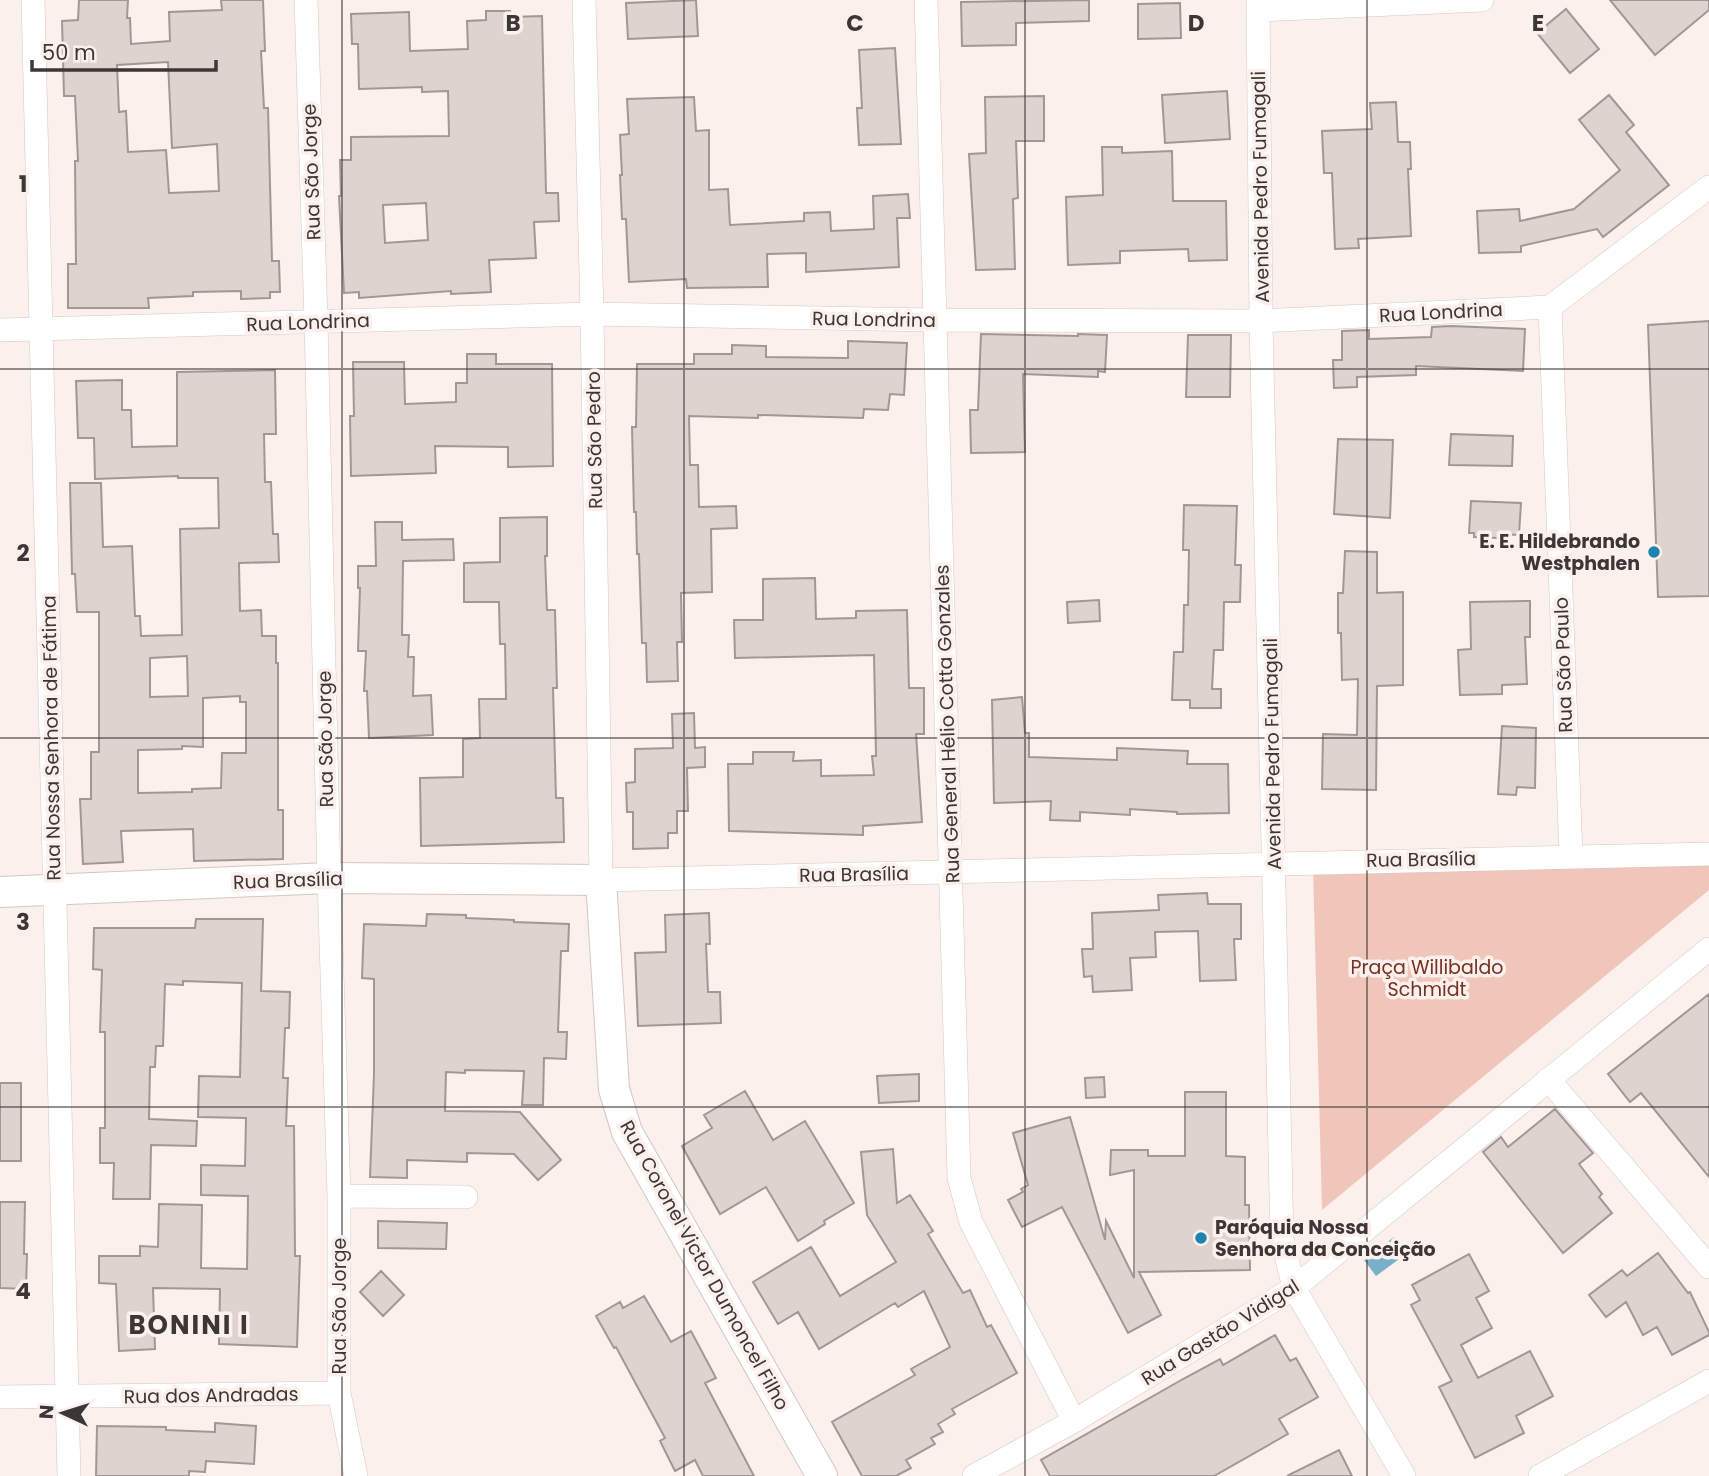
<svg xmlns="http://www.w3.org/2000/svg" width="1709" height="1476" viewBox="0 0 1709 1476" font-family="Poppins,sans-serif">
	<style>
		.green { fill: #f0c5ba }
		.water { fill: #78afca }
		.building { fill: #dfd3d0; stroke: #a29794; stroke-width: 2; fill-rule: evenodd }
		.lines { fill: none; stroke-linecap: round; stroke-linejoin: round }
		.minor-casing { stroke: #d3c7c4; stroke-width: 24 }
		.tertiary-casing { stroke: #d3c7c4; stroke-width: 32 }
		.minor { stroke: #fff; stroke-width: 23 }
		.tertiary { stroke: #fff; stroke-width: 30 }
		.grid { fill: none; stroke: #3c3736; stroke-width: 2; stroke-opacity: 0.55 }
		.poi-dot { fill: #1c85ad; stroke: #fcf0ec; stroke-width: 2.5 }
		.labels { text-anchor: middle; stroke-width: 7; stroke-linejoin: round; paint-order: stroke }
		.street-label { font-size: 19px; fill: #3c3736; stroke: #fcf0ec }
		.poi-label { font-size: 19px; font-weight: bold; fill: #3c3736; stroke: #fcf0ec; text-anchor: end }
		.park-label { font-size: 19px; fill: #753121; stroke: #fcf0ec }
		.district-label { font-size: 26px; font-weight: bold; letter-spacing: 2px; fill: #3c3736; stroke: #fcf0ec }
		.grid-label { font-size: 23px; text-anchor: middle; font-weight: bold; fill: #3c3736; stroke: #fcf0ec; stroke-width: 7; stroke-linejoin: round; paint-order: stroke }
	</style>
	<rect width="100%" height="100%" fill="#fcf0ec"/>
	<path class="green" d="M 1709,863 L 1709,890 L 1322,1210 L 1313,867 Z"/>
	<path class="water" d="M 1394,1237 L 1406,1254 L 1376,1276 L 1364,1260 Z"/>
	<path class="building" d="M 79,0 L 128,0 L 127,18 L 130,18 L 131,44 L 170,41 L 169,12 L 222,10 L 221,0 L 263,0 L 265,51 L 261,51 L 264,108 L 268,108 L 272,261 L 279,261 L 280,292 L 270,292 L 270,298 L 241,299 L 241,291 L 193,292 L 193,296 L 148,298 L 149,308 L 68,308 L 68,264 L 76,264 L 75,161 L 78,161 L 75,96 L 64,96 L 62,21 L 78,20 ZM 168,62 L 172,148 L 217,144 L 219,191 L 169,193 L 166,150 L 128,152 L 126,111 L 119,112 L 117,65 Z
		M 696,0 L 698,36 L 628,39 L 626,3 Z
		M 1089,0 L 1089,21 L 1016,23 L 1016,45 L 962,46 L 961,2 Z
		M 1610,0 L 1709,0 L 1709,10 L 1655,55 Z
		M 1180,3 L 1181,38 L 1138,39 L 1138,4 Z
		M 1566,9 L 1599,49 L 1570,73 L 1537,33 Z
		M 486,11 L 510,11 L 510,17 L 542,16 L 546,193 L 558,193 L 559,221 L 534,222 L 536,258 L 489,260 L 491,292 L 451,294 L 451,291 L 359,298 L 359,292 L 344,293 L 339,196 L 341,196 L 340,160 L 351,160 L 351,137 L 449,136 L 448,91 L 422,92 L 422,87 L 359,89 L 358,44 L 352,44 L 351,14 L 409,12 L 410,51 L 468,49 L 467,21 L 486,20 ZM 426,203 L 428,240 L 385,243 L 383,205 Z
		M 895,48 L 901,144 L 859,145 L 857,108 L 862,108 L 859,50 Z
		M 1227,91 L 1230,139 L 1165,143 L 1162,95 Z
		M 1609,95 L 1634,125 L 1626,132 L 1669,185 L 1603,237 L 1597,229 L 1521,246 L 1521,252 L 1479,253 L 1477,211 L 1519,209 L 1520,221 L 1574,209 L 1620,170 L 1579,120 Z
		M 1044,96 L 1044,141 L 1016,141 L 1018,198 L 1013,199 L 1015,269 L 976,270 L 969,154 L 986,153 L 985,97 Z
		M 694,97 L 696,131 L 709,130 L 709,190 L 728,189 L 730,225 L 804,221 L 804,213 L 830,212 L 831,231 L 874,229 L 873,196 L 908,194 L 910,218 L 897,218 L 899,267 L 806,272 L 806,253 L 767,254 L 768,287 L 687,288 L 686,279 L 629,282 L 626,219 L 622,219 L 620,175 L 622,175 L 620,135 L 629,134 L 627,99 Z
		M 1396,102 L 1398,142 L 1410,142 L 1411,169 L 1408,169 L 1411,236 L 1358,239 L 1359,248 L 1335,249 L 1332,173 L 1324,173 L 1322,131 L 1372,129 L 1370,103 Z
		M 1102,147 L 1122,147 L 1122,153 L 1172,151 L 1173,201 L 1226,201 L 1227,260 L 1189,261 L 1188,249 L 1120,251 L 1120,263 L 1068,265 L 1066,197 L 1103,195 Z
		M 1709,321 L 1709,596 L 1658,597 L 1648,325 Z
		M 1451,326 L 1525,329 L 1523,371 L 1416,366 L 1416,375 L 1357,377 L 1357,387 L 1334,388 L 1333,360 L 1342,360 L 1342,331 L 1369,330 L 1369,339 L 1431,337 L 1432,327 Z
		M 981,334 L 1078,336 L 1078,334 L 1107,335 L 1105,372 L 1098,371 L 1098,377 L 1023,374 L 1025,452 L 971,453 L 970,410 L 978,410 Z
		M 1188,335 L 1231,335 L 1230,397 L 1186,397 Z
		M 848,341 L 907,343 L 904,395 L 890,394 L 888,410 L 864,409 L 863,418 L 758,415 L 758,418 L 689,416 L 690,465 L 698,465 L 699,507 L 736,506 L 737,528 L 711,529 L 712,592 L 681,593 L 682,642 L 677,642 L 678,681 L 647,682 L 646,643 L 642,643 L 639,554 L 637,554 L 636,512 L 634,512 L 632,427 L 636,427 L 637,364 L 694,364 L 694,354 L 732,354 L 732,345 L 766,346 L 766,357 L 848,358 Z
		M 467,354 L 496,354 L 496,364 L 552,364 L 553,466 L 508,467 L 508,447 L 435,446 L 436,473 L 351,476 L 350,416 L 354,416 L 353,362 L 404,362 L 405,404 L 456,402 L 456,383 L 467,383 Z
		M 275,370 L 276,434 L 264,434 L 265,482 L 271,482 L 273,534 L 278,534 L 279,562 L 239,563 L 240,611 L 261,610 L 262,636 L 276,636 L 276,663 L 278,663 L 278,810 L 283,810 L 283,859 L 194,861 L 193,829 L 121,831 L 123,862 L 83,864 L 80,799 L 91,799 L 91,752 L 99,752 L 99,612 L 77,612 L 75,574 L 72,574 L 70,483 L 101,483 L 103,547 L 132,546 L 135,616 L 140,616 L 141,636 L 182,635 L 180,529 L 219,528 L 218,478 L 178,478 L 178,476 L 95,479 L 94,438 L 78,438 L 76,381 L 122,380 L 122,410 L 131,410 L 132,447 L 177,446 L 177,372 ZM 187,656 L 188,696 L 150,697 L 150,658 ZM 240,696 L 240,702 L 246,702 L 246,753 L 222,753 L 221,788 L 192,789 L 192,792 L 138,793 L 138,750 L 182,749 L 182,746 L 203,747 L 203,698 Z
		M 1451,434 L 1513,436 L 1512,466 L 1449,465 Z
		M 1338,439 L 1393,440 L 1390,518 L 1334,514 Z
		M 1471,501 L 1521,503 L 1519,535 L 1498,534 L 1498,538 L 1474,537 L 1474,533 L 1469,533 Z
		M 1184,505 L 1237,506 L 1235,565 L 1241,565 L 1240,602 L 1224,602 L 1223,650 L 1214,650 L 1212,689 L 1221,689 L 1221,708 L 1190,708 L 1190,700 L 1172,700 L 1174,652 L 1183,652 L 1184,605 L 1188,605 L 1189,550 L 1183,550 Z
		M 547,517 L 547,556 L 545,556 L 547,610 L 555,610 L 557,688 L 553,688 L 556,798 L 563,798 L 564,842 L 421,846 L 420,778 L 463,777 L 463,739 L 480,738 L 479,699 L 506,699 L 505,644 L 500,644 L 499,602 L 464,602 L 464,563 L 500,562 L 500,518 Z
		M 375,522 L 402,522 L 402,540 L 453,539 L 454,560 L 403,561 L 402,635 L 409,635 L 408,657 L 414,657 L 413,696 L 431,695 L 433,735 L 369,738 L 367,691 L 364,691 L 366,651 L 358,651 L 360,588 L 358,588 L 358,566 L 376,566 Z
		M 1345,551 L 1377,552 L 1377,593 L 1403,592 L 1403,685 L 1377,686 L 1376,790 L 1322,789 L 1323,734 L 1357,735 L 1358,679 L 1342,680 L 1341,633 L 1338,633 L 1338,593 L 1343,593 Z
		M 815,578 L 816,619 L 856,618 L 856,611 L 907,610 L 909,688 L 924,688 L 924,734 L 916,734 L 922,822 L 863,826 L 863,835 L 729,831 L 728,764 L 753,764 L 753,752 L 794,752 L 793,761 L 821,760 L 821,776 L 874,775 L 872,756 L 876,756 L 874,655 L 735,658 L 734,620 L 763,620 L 763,579 Z
		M 1099,600 L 1100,621 L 1068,623 L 1067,602 Z
		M 1530,601 L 1530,637 L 1525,637 L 1527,684 L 1502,685 L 1502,694 L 1460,695 L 1458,650 L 1471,649 L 1470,602 Z
		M 1022,697 L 1025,733 L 1029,733 L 1029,757 L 1117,760 L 1117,748 L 1188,751 L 1187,764 L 1228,764 L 1229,813 L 1177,814 L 1177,812 L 1130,809 L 1130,815 L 1080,812 L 1080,821 L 1050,820 L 1051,801 L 994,803 L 992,700 Z
		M 694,713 L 695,748 L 705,747 L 705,767 L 687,768 L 688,811 L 677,811 L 677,833 L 668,833 L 668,848 L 633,849 L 633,812 L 627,812 L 626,783 L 635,782 L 635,749 L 673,748 L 672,714 Z
		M 1502,726 L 1536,728 L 1535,788 L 1517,787 L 1516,795 L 1498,794 Z
		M 1207,893 L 1208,904 L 1241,904 L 1241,939 L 1234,939 L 1236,980 L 1200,981 L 1198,931 L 1155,932 L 1156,957 L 1130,958 L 1132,990 L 1093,992 L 1092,976 L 1084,977 L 1082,949 L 1093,949 L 1092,913 L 1159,910 L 1158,895 Z
		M 709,913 L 710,944 L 706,944 L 708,992 L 720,992 L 721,1023 L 638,1026 L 635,953 L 666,952 L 665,915 Z
		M 427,914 L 466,915 L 466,918 L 514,920 L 514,922 L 569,924 L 568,951 L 561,951 L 558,1032 L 567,1032 L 566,1059 L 544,1058 L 543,1105 L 522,1105 L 524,1071 L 465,1070 L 465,1073 L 446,1072 L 445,1111 L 520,1112 L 561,1160 L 538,1180 L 514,1154 L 467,1153 L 467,1162 L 407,1160 L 407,1178 L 370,1177 L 374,1074 L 374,979 L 362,978 L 364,924 L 426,926 Z
		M 196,919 L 263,919 L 261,991 L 290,992 L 289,1028 L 285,1028 L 283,1078 L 288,1078 L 286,1126 L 294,1126 L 295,1256 L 300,1256 L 297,1347 L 219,1344 L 220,1289 L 153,1288 L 155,1349 L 119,1351 L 116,1284 L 99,1283 L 99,1256 L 140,1256 L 140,1246 L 158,1247 L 159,1204 L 202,1205 L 201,1268 L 247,1269 L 248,1196 L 201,1195 L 201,1165 L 245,1166 L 246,1118 L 198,1117 L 199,1076 L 240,1077 L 242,983 L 183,981 L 183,985 L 165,984 L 163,1046 L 156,1046 L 155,1067 L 150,1067 L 149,1119 L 197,1121 L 196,1146 L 151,1145 L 150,1199 L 113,1199 L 114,1163 L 100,1163 L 100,1128 L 105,1128 L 105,1032 L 100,1032 L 102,970 L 93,969 L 94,928 L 195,928 Z
		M 1709,994 L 1709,1177 L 1641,1093 L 1630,1102 L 1608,1074 Z
		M 919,1074 L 919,1101 L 879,1103 L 877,1076 Z
		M 1104,1077 L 1105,1097 L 1086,1098 L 1085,1078 Z
		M 0,1083 L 21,1083 L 21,1161 L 0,1161 Z
		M 745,1091 L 773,1140 L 805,1121 L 854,1203 L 824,1221 L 825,1224 L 798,1241 L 766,1187 L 720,1214 L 682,1146 L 712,1128 L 704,1115 Z
		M 1185,1092 L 1226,1092 L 1226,1156 L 1245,1157 L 1245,1205 L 1249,1205 L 1250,1270 L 1139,1272 L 1161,1315 L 1128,1333 L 1062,1207 L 1022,1227 L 1008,1200 L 1023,1192 L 1021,1189 L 1028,1185 L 1013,1133 L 1070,1117 L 1105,1240 L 1106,1221 L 1134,1278 L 1134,1170 L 1110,1175 L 1111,1150 L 1148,1150 L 1148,1156 L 1185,1156 Z
		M 1555,1109 L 1593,1153 L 1579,1164 L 1602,1194 L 1599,1197 L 1612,1213 L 1563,1253 L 1483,1152 L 1501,1137 L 1508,1147 Z
		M 893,1149 L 897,1203 L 910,1195 L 933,1231 L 928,1234 L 963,1293 L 970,1290 L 987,1327 L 991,1325 L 1017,1373 L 952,1409 L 955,1414 L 938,1424 L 943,1432 L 931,1438 L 935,1444 L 906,1460 L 911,1468 L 896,1476 L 862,1476 L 832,1422 L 915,1375 L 911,1369 L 950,1347 L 924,1291 L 898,1307 L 895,1303 L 819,1349 L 798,1312 L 778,1324 L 753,1282 L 811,1247 L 840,1296 L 896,1262 L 867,1215 L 861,1152 Z
		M 0,1202 L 25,1202 L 24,1254 L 27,1254 L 26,1289 L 0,1288 Z
		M 378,1221 L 447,1223 L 446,1249 L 378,1248 Z
		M 1658,1253 L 1688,1293 L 1690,1292 L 1709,1332 L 1709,1335 L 1672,1355 L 1657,1327 L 1643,1335 L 1626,1302 L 1606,1317 L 1589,1295 L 1622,1270 L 1627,1276 Z
		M 1469,1254 L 1489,1291 L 1476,1298 L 1492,1328 L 1461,1345 L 1478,1378 L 1530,1351 L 1553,1396 L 1516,1416 L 1524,1433 L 1475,1458 L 1439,1387 L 1452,1381 L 1411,1305 L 1420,1300 L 1412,1285 Z
		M 381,1271 L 404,1295 L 383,1316 L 360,1292 Z
		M 644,1296 L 671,1342 L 691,1331 L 716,1378 L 705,1383 L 754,1476 L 703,1476 L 695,1460 L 675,1471 L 660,1441 L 665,1438 L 616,1347 L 614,1348 L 596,1316 L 620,1302 L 623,1308 Z
		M 1275,1335 L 1290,1361 L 1296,1358 L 1318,1397 L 1279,1419 L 1288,1434 L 1214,1476 L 1050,1476 L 1041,1460 L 1183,1379 L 1220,1359 L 1223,1365 Z
		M 215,1423 L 256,1426 L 254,1464 L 206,1461 L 205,1472 L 189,1471 L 189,1476 L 96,1476 L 97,1426 L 166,1427 L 166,1430 L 215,1432 Z
		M 1339,1450 L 1352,1476 L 1287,1476 Z"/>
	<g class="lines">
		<g class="minor-casing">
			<path id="minor" d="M 33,0 L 69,1476
				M 306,0 L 316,321 L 329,878 L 339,1196 L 339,1393 L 356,1476
				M 584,0 L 592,314 L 601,880 L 1709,854
				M 926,0 L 959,1178 L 971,1222 L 1074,1421
				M 1258,0 L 1261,321 L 1282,1239 L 1294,1288 L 1404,1476
				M 1258,10 L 1482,0
				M 1550,307 L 1571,856
				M 0,330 L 592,314 L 933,320 L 1261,321 L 1550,307 L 1709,187
				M 1548,1079 L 1709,1267
				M 339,1196 L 466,1197
				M 0,1397 L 339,1393
				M 974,1476 L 1074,1421 L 1294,1288 L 1709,949
				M 1540,1476 L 1709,1381"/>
		</g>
		<g class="tertiary-casing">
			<path id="tertiary" d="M 0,892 L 329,878 L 601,880 L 614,1089 L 627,1132 L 822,1476"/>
		</g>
		<use href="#minor" class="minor"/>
		<use href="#tertiary" class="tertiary"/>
	</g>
	<path class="grid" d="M 342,0 L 342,1476M 684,0 L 684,1476M 1025,0 L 1025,1476M 1367,0 L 1367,1476M 0,369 L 1709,369M 0,738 L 1709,738M 0,1107 L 1709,1107"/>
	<g class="poi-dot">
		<circle cx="1654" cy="552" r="7"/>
		<circle cx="1201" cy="1238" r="7"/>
	</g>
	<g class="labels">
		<g class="street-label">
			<text transform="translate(311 172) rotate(-92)" y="7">Rua São Jorge</text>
			<text transform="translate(1260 187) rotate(-91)" y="7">Avenida Pedro Fumagali</text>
			<text transform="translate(1441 312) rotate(-3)" y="7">Rua Londrina</text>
			<text transform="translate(874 319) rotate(1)" y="7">Rua Londrina</text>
			<text transform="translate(308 322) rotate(-2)" y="7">Rua Londrina</text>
			<text transform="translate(594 440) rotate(-91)" y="7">Rua São Pedro</text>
			<text transform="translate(1563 665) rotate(-92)" y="7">Rua São Paulo</text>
			<text transform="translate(947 724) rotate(-92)" y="7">Rua General Hélio Cotta Gonzales</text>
			<text transform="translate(51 738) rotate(-91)" y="7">Rua Nossa Senhora de Fátima</text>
			<text transform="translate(325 739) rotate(-91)" y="7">Rua São Jorge</text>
			<text transform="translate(1272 754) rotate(-91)" y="7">Avenida Pedro Fumagali</text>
			<text transform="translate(1421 859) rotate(-1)" y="7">Rua Brasília</text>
			<text transform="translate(854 874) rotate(-1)" y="7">Rua Brasília</text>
			<text transform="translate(288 880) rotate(-2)" y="7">Rua Brasília</text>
			<text transform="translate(705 1265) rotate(61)" y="7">Rua Coronel Victor Dumoncel Filho</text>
			<text transform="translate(339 1306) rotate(-90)" y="7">Rua São Jorge</text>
			<text transform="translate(1220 1332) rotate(-32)" y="7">Rua Gastão Vidigal</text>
			<text transform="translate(211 1395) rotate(-1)" y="7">Rua dos Andradas</text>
		</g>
		<g class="poi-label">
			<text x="1640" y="548">E. E. Hildebrando<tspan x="1640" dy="22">Westphalen</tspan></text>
			<text x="1215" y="1234" text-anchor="start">Paróquia Nossa<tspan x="1215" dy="22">Senhora da Conceição</tspan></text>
		</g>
		<g class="park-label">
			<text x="1427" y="974">Praça Willibaldo<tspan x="1427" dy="22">Schmidt</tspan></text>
		</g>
		<g class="district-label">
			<text x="189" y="1334">BONINI I</text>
		</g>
	</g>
	<g class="grid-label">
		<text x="513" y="31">B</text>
		<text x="855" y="31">C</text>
		<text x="1196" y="31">D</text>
		<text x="1538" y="31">E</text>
		<text x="23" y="192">1</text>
		<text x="23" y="561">2</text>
		<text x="23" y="930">3</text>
		<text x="23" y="1299">4</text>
	</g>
	<g transform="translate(63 1413) rotate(274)" stroke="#fcf0ec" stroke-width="5" paint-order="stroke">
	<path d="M0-5L12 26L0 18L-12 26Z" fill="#3c3736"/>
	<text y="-10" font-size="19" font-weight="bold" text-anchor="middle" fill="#3c3736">N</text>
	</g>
	<path d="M32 60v10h184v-10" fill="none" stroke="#3c3736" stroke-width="3.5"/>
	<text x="42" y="60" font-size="21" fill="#3c3736" stroke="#fcf0ec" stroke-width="5" paint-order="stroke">50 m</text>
</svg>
